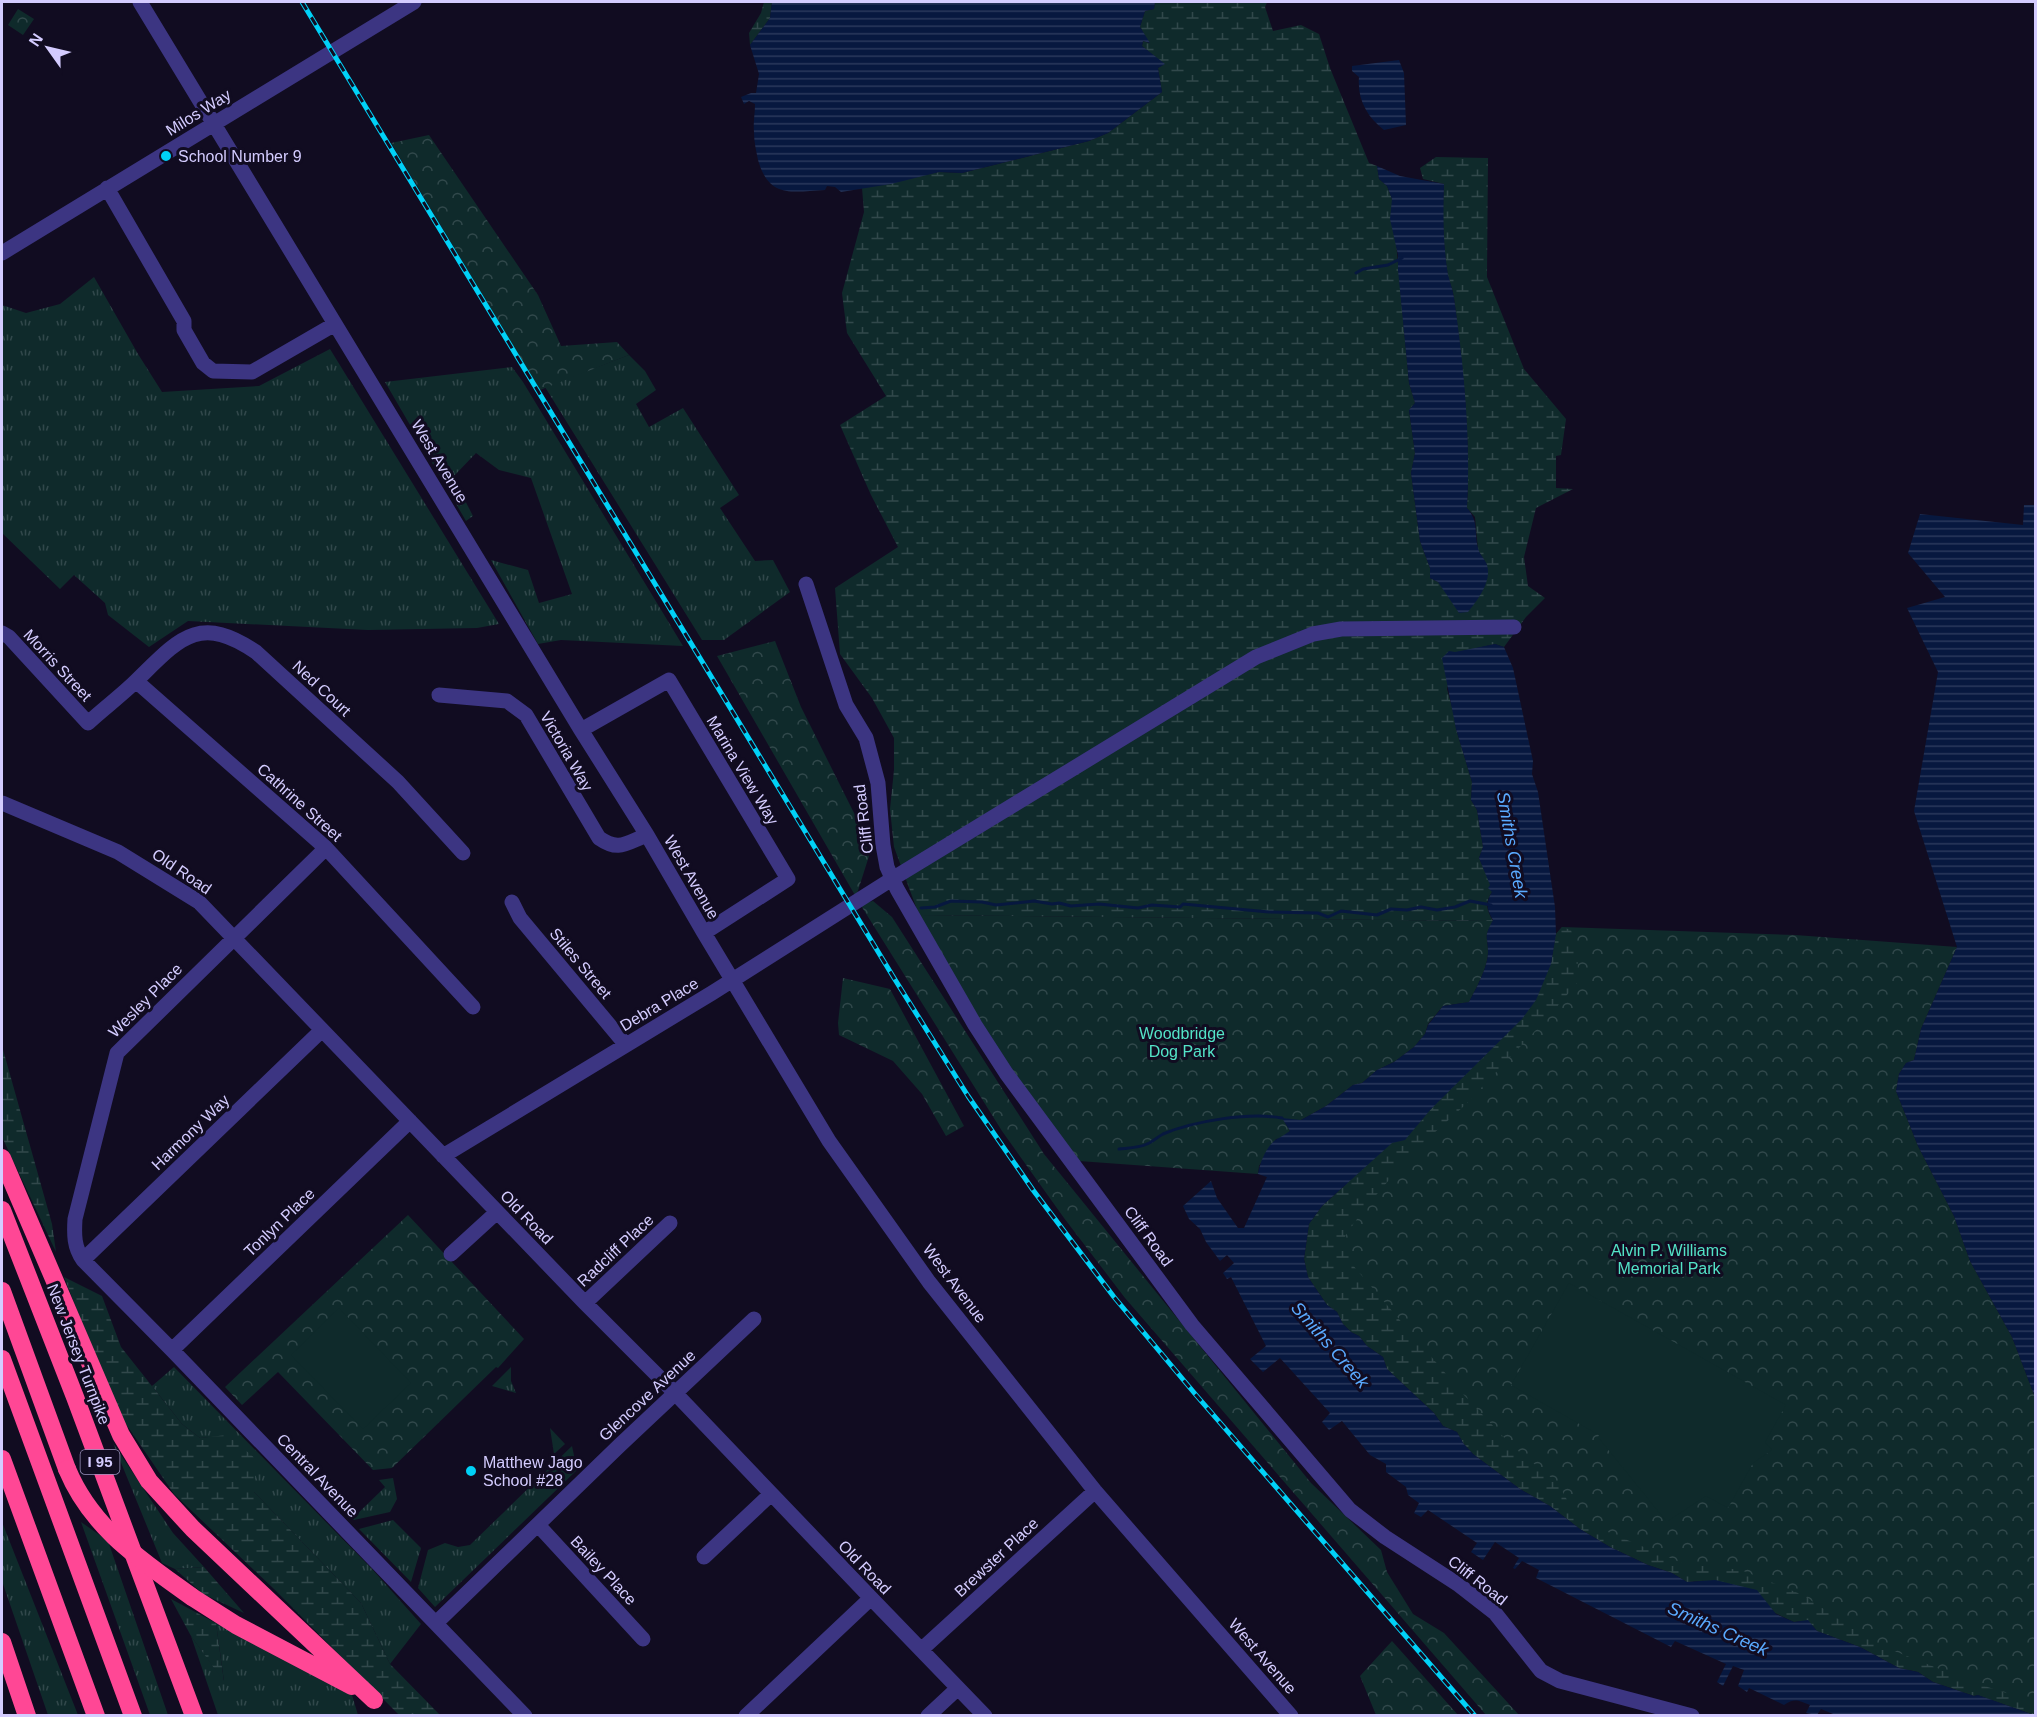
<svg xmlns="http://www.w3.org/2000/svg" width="2037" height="1717" viewBox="0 0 2037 1717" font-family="Helvetica,sans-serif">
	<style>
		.grass { fill: url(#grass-tufts) }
		.forest { fill: url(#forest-crowns) }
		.wetland { fill: url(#wetland-marsh) }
		.pitch { fill: #0f2a2b }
		.water { fill: url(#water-rules) }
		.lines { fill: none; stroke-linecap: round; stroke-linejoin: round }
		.stream { stroke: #07183f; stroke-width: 3 }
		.minor { stroke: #3c3582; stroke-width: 15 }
		.highway { stroke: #ff4795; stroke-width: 18 }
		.rail-casing { stroke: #00d1f7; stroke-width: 5 }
		.rail { stroke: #110c21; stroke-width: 3; stroke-dasharray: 9; stroke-linecap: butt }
		.highway-bridge { stroke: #ff4795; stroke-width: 18 }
		.poi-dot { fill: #00d1f7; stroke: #110c21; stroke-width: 2 }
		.labels { text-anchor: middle; stroke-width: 6; stroke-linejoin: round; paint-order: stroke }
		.shield { fill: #110c21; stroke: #9a92bc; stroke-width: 1.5 }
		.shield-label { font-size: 15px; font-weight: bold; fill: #d4ccff }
		.street-label { font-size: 16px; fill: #d4ccff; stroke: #110c21 }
		.poi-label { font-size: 16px; fill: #d4ccff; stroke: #110c21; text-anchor: start }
		.park-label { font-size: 16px; fill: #53e3c7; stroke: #110c21 }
		.water-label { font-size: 18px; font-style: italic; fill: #5aaaff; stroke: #110c21 }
	</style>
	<defs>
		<pattern id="grass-tufts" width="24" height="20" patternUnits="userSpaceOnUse" patternTransform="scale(1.5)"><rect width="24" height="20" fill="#0f2a2b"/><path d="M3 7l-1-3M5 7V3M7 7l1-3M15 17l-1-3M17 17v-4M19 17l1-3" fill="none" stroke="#31484b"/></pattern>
		<pattern id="forest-crowns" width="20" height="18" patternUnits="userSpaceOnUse" patternTransform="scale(1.5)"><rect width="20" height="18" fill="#0f2a2b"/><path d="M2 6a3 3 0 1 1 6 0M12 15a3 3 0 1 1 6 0" fill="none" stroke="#31484b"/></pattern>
		<pattern id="wetland-marsh" width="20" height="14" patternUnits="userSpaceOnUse" patternTransform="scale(1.5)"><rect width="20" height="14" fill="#0f2a2b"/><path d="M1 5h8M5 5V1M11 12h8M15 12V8" fill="none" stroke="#31484b"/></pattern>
		<pattern id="water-rules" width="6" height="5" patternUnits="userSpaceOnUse" patternTransform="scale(1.5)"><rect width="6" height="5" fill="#07183f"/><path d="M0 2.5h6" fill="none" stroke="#2a385c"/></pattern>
	</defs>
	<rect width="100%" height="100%" fill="#110c21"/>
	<path class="grass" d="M 94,277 L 138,354 L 162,392 L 259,386 L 330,349 L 499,624 L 477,628 L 368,630 L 188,621 L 149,647 L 108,615 L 105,603 L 74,575 L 60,589 L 2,533 L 2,305 L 26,313 L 60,304 Z
		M 629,355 L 645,371 L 656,390 L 636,404 L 649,427 L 683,408 L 739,495 L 720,508 L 755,561 L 773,560 L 790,592 L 724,640 L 702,640 L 545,387 Z
		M 512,367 L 523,382 L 683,646 L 561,640 L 538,644 L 491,560 L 528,570 L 539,603 L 572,594 L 531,478 L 499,470 L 476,453 L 453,477 L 473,516 L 466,521 L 385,382 Z
		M 174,1367 L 372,1569 L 421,1624 L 390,1664 L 361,1603 L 254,1492 L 227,1436 L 200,1438 L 182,1424 L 152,1386 Z
		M 511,1367 L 511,1381 L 516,1393 L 492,1386 Z
		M 550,1428 L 565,1444 L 554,1454 Z
		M 113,1443 L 173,1533 L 204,1567 L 175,1569 L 162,1563 Z
		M 572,1446 L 577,1470 L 435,1607 L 418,1588 L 428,1550 L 445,1543 L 458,1547 L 470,1545 Z
		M 393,1478 L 397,1499 L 390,1512 L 354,1520 L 352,1519 L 385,1487 L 379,1480 Z
		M 393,1520 L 421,1548 L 411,1582 L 359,1529 Z
		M 2,1522 L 78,1715 L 48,1715 L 2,1581 Z
		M 81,1522 L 108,1541 L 168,1715 L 150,1715 Z
		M 216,1623 L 352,1695 L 358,1715 L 218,1715 L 191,1636 L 224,1681 Z"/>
	<path class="forest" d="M 18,9 L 34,19 L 23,35 L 8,25 Z
		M 429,135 L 538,295 L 561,346 L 617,342 L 629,355 L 540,390 L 391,143 Z
		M 775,641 L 801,707 L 860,825 L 869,856 L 856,897 L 717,656 Z
		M 873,901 L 892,917 L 1044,1154 L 1311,1483 L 1381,1550 L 1387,1572 L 1413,1614 L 1444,1633 L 1519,1715 L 1486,1715 L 1125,1298 L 1064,1218 L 1002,1131 L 860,904 Z
		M 919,915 L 1493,921 C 1483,939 1488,935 1488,952 C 1488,967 1476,989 1469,1002 L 1443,1006 L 1428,1024 L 1425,1034 L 1414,1047 L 1394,1062 L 1377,1070 L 1362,1083 L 1353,1085 L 1326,1106 L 1301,1120 L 1284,1121 L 1290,1131 L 1282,1138 L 1276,1139 L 1259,1166 L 1258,1174 L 1079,1161 L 1009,1071 Z
		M 1562,927 L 1795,935 L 1957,947 L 1921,1029 L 1914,1060 L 1906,1063 L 1899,1074 L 1896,1091 L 1918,1146 L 1954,1216 L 1970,1261 L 2012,1337 L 2035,1397 L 2035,1715 L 1978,1695 L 1580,1529 L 1309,1224 L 1551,964 L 1556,934 Z
		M 843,978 L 890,989 L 964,1126 L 946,1136 L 922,1094 L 893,1061 L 839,1035 L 838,1023 Z
		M 408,1215 L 524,1339 L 498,1368 L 496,1367 L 392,1468 L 373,1470 L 278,1372 L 242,1405 L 225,1387 Z
		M 1392,1641 L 1458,1715 L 1376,1715 L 1360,1676 Z"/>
	<path class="wetland" d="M 764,2 L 772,2 L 770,18 L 750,45 L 749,33 L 761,13 Z
		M 1155,2 L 1267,2 L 1265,7 L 1273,31 L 1301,25 L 1319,34 L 1330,68 L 1369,163 L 1377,166 L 1379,179 L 1387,186 L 1392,199 L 1409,383 L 1415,403 L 1409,410 L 1415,453 L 1411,473 L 1420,541 L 1430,568 L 1430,578 L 1438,582 L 1446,591 L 1487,565 L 1478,550 L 1475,517 L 1467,508 C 1471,439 1463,367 1454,298 C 1453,290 1450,283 1448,276 C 1443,246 1442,214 1444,184 L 1423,179 L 1420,168 L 1436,157 L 1488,158 L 1487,277 L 1524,369 L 1566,419 L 1561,455 L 1556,456 L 1556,488 L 1573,489 L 1536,508 L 1524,557 L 1528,586 L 1545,598 L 1526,617 L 1504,647 L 1495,644 L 1455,653 L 1447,689 L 1455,718 L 1456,729 L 1472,782 L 1471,800 L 1477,810 L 1483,847 L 1479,858 L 1491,885 L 1492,892 C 1484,903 1487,910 1493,921 L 919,915 L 894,847 L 890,809 L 894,770 L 894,738 L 872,698 L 840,654 L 835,588 L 898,547 L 871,495 L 840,425 L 886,396 L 847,333 L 842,293 L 864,212 L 862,188 L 939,172 L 962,173 L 1089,141 L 1108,133 L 1162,92 L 1158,68 L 1164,64 L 1142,46 L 1143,41 L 1149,43 L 1140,27 L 1145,11 L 1154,9 Z
		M 1562,927 L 1571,930 L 1578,959 L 1577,983 L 1551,1014 L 1464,1106 L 1413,1152 L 1365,1208 L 1345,1236 L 1351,1263 L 1464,1395 L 1512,1446 L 1558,1483 L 1575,1515 L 1608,1532 L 1682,1563 L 1741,1570 L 1803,1595 L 1874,1643 L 1975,1683 L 2035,1702 L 2035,1715 L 1978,1695 L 1974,1696 L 1933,1682 L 1918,1672 L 1899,1668 L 1860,1647 L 1817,1631 L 1808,1620 L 1794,1622 L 1775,1613 L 1756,1590 L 1715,1580 L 1687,1582 L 1672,1573 L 1648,1565 L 1610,1547 L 1580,1529 L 1550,1506 L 1520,1489 L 1473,1454 L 1463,1443 L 1457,1432 L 1443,1426 L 1434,1413 L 1387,1369 L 1383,1357 L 1367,1346 L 1359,1336 L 1351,1332 L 1343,1324 L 1337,1312 L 1327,1305 L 1308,1277 L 1304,1259 L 1309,1224 L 1322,1206 L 1392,1143 L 1406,1140 L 1431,1109 L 1522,1019 L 1536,1000 L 1551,964 L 1556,934 Z
		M 2,1046 L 52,1224 L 56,1252 L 2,1137 Z
		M 64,1277 L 102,1296 L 121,1347 L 182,1424 L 200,1438 L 227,1435 L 256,1459 L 254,1492 L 361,1603 L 390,1664 L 440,1715 L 399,1715 L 274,1589 L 174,1494 L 117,1411 Z
		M 204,1567 L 244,1613 L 203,1594 L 175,1569 Z
		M 171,1599 L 216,1623 L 224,1682 L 191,1636 Z"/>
	<path class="pitch" d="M 1569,1283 L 1786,1405 L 1765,1442 L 1772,1450 L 1753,1463 L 1728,1508 L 1706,1496 L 1668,1521 L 1666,1521 L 1598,1437 L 1599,1435 L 1511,1385 Z
		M 339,1308 L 411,1383 L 363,1429 L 291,1355 Z"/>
	<path class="water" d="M 772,2 L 1155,2 L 1154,9 L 1145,11 L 1140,27 L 1150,43 L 1143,41 L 1142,46 L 1165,64 L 1158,68 L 1162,92 L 1108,133 L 1089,141 L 962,173 L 939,172 L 891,184 L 841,192 L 835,187 L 827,186 L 825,190 C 790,192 769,198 758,160 C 756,150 754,142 754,132 C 753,123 755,114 755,104 L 749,101 L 744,104 L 741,97 L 751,93 L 756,93 L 759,74 L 750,45 L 770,18 Z
		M 1399,60 L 1404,73 L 1406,125 L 1384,130 C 1367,117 1357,99 1359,77 L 1352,71 L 1352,66 Z
		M 1377,166 L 1400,176 L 1444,184 C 1443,214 1443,245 1448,275 C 1450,283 1453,290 1454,298 C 1464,367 1471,439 1467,508 C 1479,522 1474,531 1478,548 C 1479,554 1485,559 1487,565 C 1492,581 1478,600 1468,612 L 1459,613 L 1438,582 L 1430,578 L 1430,568 L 1420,541 L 1411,473 L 1415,453 L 1409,410 L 1415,403 L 1409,383 L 1398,270 L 1398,255 L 1390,219 L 1392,199 L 1387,186 L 1379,179 Z
		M 2024,505 L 2036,505 L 2035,1397 L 2012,1337 L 1970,1261 L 1954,1216 L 1918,1146 L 1896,1091 L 1899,1074 L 1906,1063 L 1914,1060 L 1921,1029 L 1957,947 L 1914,811 L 1938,672 L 1907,608 L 1945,597 L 1908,553 L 1920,514 L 2023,525 Z
		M 1495,644 L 1504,647 L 1513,668 L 1533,761 L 1532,774 L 1538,792 L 1555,907 L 1556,934 L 1551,964 L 1536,1000 L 1522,1019 L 1431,1109 L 1405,1140 L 1392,1143 L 1322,1206 L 1309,1224 L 1304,1259 L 1308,1277 L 1327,1305 L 1337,1312 L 1343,1324 L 1351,1332 L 1359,1336 L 1367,1346 L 1383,1357 L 1387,1369 L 1434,1413 L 1443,1426 L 1457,1432 L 1463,1443 L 1473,1454 L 1520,1489 L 1550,1506 L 1580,1529 L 1610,1547 L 1648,1565 L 1672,1573 L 1687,1582 L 1715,1580 L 1757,1590 L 1776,1614 L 1794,1622 L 1808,1620 L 1817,1631 L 1860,1647 L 1899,1668 L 1918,1672 L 1933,1682 L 1974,1696 L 1978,1695 L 2034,1715 L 1838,1716 L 1821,1709 L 1817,1715 L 1806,1713 L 1810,1705 C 1798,1700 1794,1698 1784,1705 L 1749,1688 L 1747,1692 L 1738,1686 L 1744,1670 L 1733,1666 L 1723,1686 L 1717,1682 L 1726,1664 L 1675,1641 L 1671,1647 L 1536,1578 L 1539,1570 L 1522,1561 L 1515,1569 L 1513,1568 L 1519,1558 L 1495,1542 L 1483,1560 L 1471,1552 L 1477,1543 L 1428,1510 L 1421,1517 L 1414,1513 L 1419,1503 L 1408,1495 L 1406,1487 L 1386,1472 L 1386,1464 L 1370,1455 L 1342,1421 L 1329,1430 L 1322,1422 L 1330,1413 L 1280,1358 L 1263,1372 L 1250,1359 L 1266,1346 L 1231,1277 L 1227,1279 L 1223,1273 L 1234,1263 L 1227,1255 L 1220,1261 L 1206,1242 L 1200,1229 L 1189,1219 L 1183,1206 L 1211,1181 L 1217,1198 L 1238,1228 L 1244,1228 L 1267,1177 L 1258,1174 C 1260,1162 1267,1145 1277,1139 C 1282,1136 1286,1134 1290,1131 L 1282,1118 L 1301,1120 L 1326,1106 L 1353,1085 L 1362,1083 L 1377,1070 L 1394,1062 L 1414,1047 L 1425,1034 L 1428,1025 L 1443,1006 L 1469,1002 C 1476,989 1488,967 1488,952 C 1488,934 1483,939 1493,920 C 1487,910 1485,903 1492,892 L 1488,888 L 1490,885 L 1479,858 L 1483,847 L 1477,810 L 1471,800 L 1472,782 L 1456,729 L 1442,658 L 1449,651 L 1455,652 Z"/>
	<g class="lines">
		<path class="stream" d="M 1356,273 L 1363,269 L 1388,265 L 1402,258
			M 921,908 L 935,907 L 951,901 L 982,902 L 996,905 L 1034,901 L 1052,904 L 1059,903 L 1071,906 L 1099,904 L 1138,908 L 1152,905 L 1180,907 L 1183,904 L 1269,912 L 1318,913 L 1328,917 L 1341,911 L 1377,915 L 1391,909 L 1407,910 L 1421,907 L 1437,910 L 1455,907 L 1470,901 L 1491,905
			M 1119,1149 C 1128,1148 1139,1148 1147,1144 C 1153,1142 1157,1137 1163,1134 C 1194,1121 1249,1112 1282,1118"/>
		<path class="minor" d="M 140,2 L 581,730 L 647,835 L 704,933 L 829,1141 L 929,1282 L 1095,1491 L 1291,1716
			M 107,188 L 184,321 L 184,330 L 203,363 L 213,371 L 252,372 L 335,324
			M 2,253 L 414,2
			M 806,584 L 846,705 L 866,738 L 878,783 L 883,845 L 887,867 L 897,889 L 975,1025 L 1006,1073 L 1192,1325 L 1350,1510 L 1385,1537 L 1459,1585 L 1495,1613 L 1541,1671 L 1560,1681 L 1692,1716
			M 2,633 L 9,637 L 88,723 C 104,708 122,695 137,680 C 179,639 199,613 256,652 L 398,782 L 463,853
			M 136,681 L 326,848 L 473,1007
			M 439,695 L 507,701 L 526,715 L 599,838 C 619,852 626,843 647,835
			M 581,730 L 669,680 L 788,879 L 704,933
			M 2,803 L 118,852 L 199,902 L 585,1303 L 675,1393 L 871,1598 L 985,1716
			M 326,848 L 117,1053 L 75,1219 C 74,1235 74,1247 83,1260 L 172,1350 L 525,1716
			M 512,902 L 520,918 L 626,1045
			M 443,1156 L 712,993 L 892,879 L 1256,657 L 1313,634 L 1341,629 L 1514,627
			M 451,1254 L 497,1212
			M 83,1260 L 322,1030
			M 585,1303 L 670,1223
			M 172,1350 L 410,1121
			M 538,1525 L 643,1639
			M 704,1557 L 771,1494
			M 436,1623 L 620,1445 L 754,1319
			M 921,1650 L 1095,1491
			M 746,1716 L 871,1598
			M 928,1716 L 958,1688"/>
		<path class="highway" d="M 2,1158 L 121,1435 L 149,1481 L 193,1529 L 374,1700
			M 2,1210 L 75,1397 L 194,1716
			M 2,1291 L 67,1469
			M 2,1359 L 133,1716
			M 2,1459 L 96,1716
			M 192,1597 L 236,1625 L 352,1686
			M 2,1642 L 27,1716"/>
		<g class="rail-casing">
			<path id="rail" d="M 302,2 L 894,978 L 968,1096 L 1033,1190 L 1114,1297 L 1196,1395 L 1475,1716"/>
		</g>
		<use href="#rail" class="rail"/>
		<path class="highway-bridge" d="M 67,1469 C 92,1529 141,1560 192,1597"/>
	</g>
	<g class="poi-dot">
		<circle cx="166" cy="156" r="6"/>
		<circle cx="471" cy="1471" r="6"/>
	</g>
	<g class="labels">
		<rect class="shield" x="80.5" y="1450" width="39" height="24" rx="4.5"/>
		<g class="shield-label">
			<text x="100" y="1467">I 95</text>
		</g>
		<g class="street-label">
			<text transform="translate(198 112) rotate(-32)" y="6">Milos Way</text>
			<text transform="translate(440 461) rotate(59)" y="6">West Avenue</text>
			<text transform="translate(58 665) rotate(47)" y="6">Morris Street</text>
			<text transform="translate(322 688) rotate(43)" y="6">Ned Court</text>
			<text transform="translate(567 751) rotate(60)" y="6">Victoria Way</text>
			<text transform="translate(743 770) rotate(59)" y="6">Marina View Way</text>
			<text transform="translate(300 802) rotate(42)" y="6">Cathrine Street</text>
			<text transform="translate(863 819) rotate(-97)" y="6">Cliff Road</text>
			<text transform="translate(182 871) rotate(34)" y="6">Old Road</text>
			<text transform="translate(692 877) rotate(60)" y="6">West Avenue</text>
			<text transform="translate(581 963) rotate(50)" y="6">Stiles Street</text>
			<text transform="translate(145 1000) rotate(-45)" y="6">Wesley Place</text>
			<text transform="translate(659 1004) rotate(-31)" y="6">Debra Place</text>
			<text transform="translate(190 1132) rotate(-44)" y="6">Harmony Way</text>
			<text transform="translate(527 1217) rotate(46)" y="6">Old Road</text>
			<text transform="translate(279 1222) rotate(-44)" y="6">Tonlyn Place</text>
			<text transform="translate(1149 1236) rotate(54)" y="6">Cliff Road</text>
			<text transform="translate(615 1250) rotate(-43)" y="6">Radcliff Place</text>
			<text transform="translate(955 1283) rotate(53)" y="6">West Avenue</text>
			<text transform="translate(79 1354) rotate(69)" y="6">New Jersey Turnpike</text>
			<text transform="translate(647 1395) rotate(-43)" y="6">Glencove Avenue</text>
			<text transform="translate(318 1475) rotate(46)" y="6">Central Avenue</text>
			<text transform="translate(996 1557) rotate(-43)" y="6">Brewster Place</text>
			<text transform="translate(865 1567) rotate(46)" y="6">Old Road</text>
			<text transform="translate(604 1570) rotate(47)" y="6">Bailey Place</text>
			<text transform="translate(1478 1580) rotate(38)" y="6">Cliff Road</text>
			<text transform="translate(1263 1656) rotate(49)" y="6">West Avenue</text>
		</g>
		<g class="poi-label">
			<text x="178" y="162">School Number 9</text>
			<text x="483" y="1468">Matthew Jago<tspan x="483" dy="18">School #28</tspan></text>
		</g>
		<g class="park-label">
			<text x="1182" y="1039">Woodbridge<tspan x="1182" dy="18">Dog Park</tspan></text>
			<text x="1669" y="1256">Alvin P. Williams<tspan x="1669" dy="18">Memorial Park</tspan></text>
		</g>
		<g class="water-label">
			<text transform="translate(1512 845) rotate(80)" y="6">Smiths Creek</text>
			<text transform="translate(1330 1345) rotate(49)" y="6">Smiths Creek</text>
			<text transform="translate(1718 1629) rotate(24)" y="6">Smiths Creek</text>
		</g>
	</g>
	<rect width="2037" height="1717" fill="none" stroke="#d4ccff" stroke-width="6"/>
	<g transform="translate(48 48) rotate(304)" stroke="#110c21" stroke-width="4.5" paint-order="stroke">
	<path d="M0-4.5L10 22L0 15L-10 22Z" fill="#d4ccff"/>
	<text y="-9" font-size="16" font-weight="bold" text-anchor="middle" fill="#d4ccff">N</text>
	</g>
</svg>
